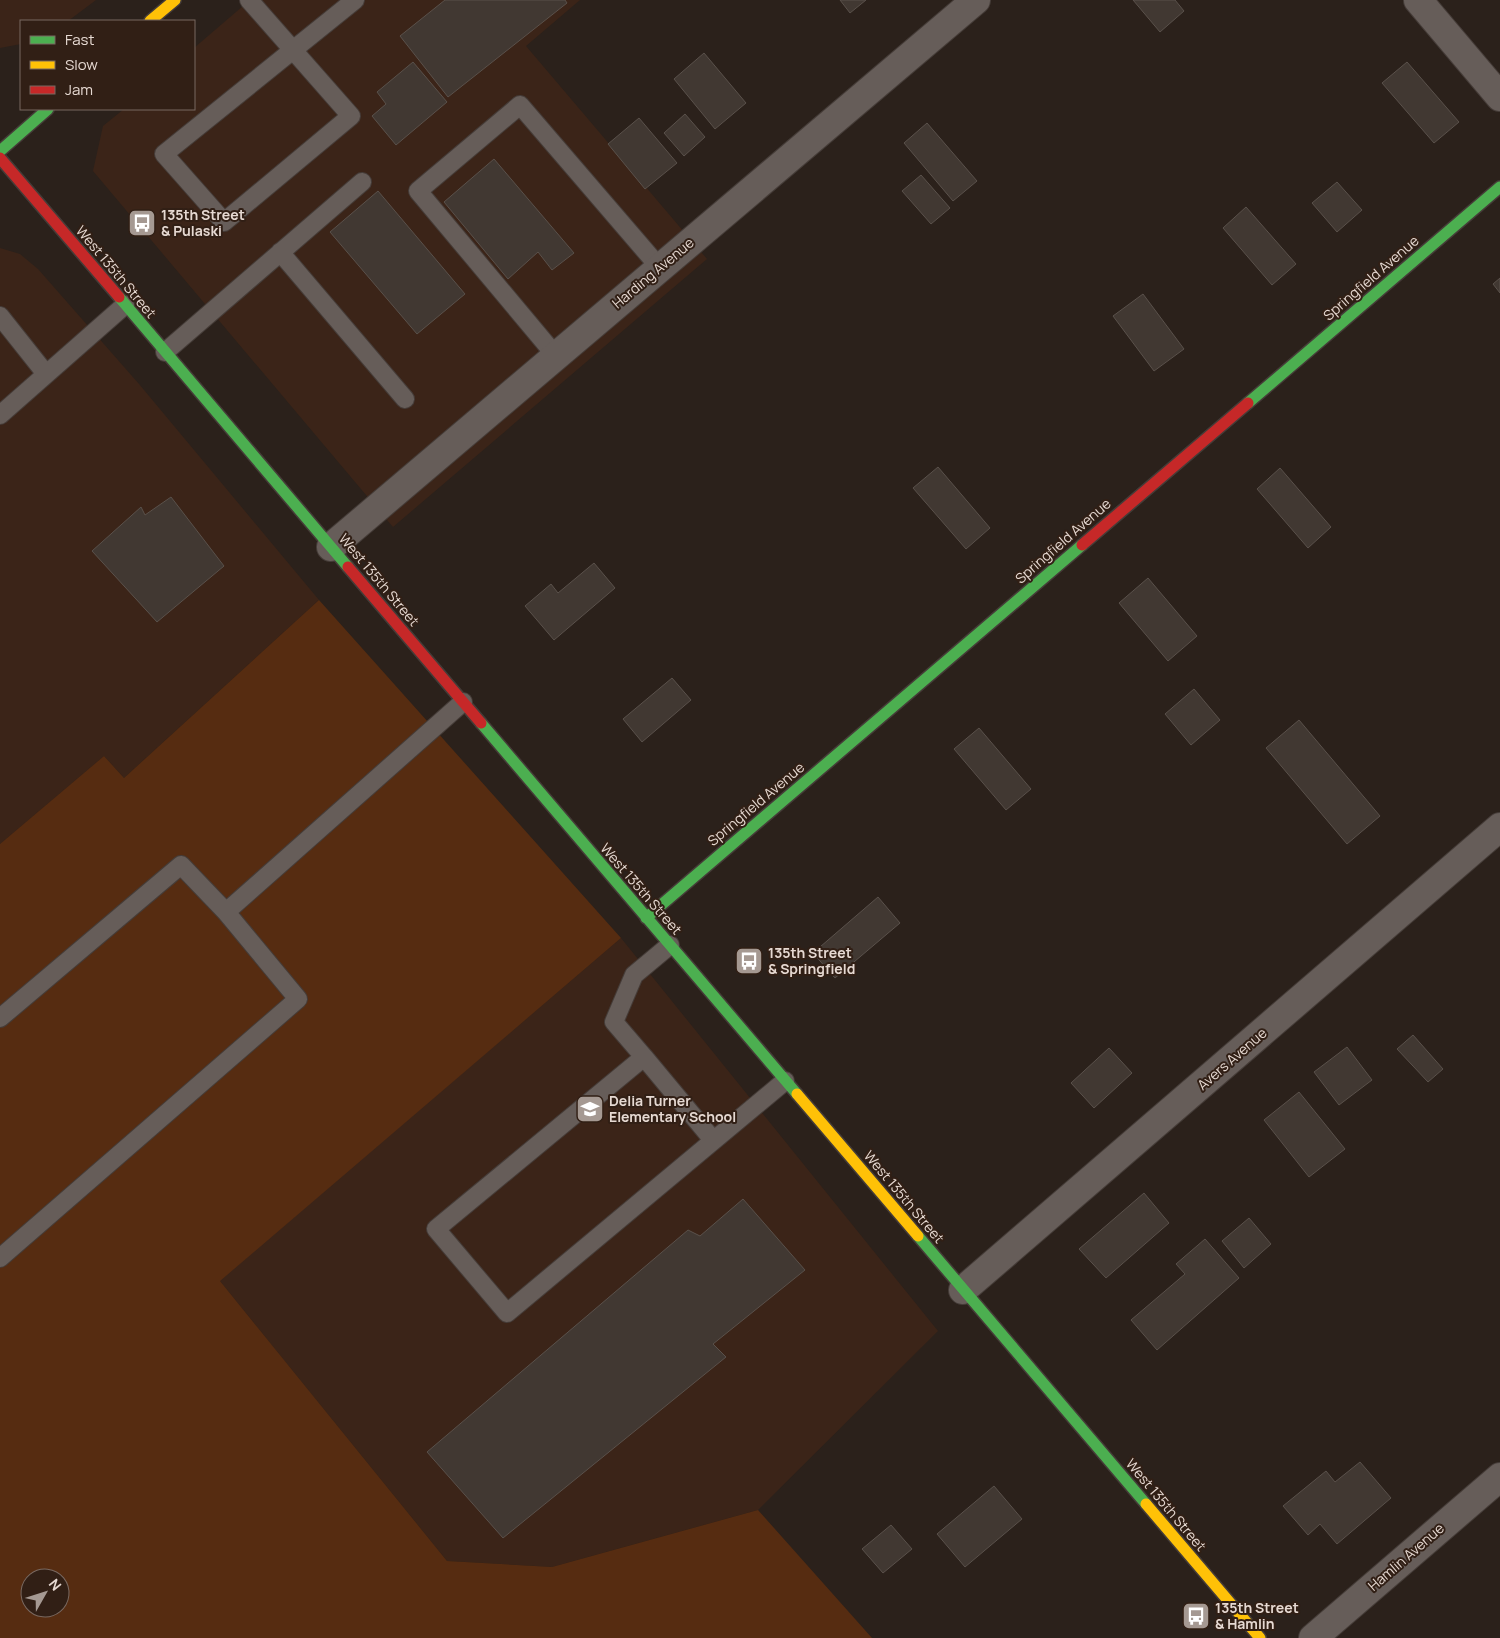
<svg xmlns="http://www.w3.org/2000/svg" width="1500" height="1638" viewBox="0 0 1500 1638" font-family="Manrope,sans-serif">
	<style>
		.built { fill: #3b2418 }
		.green { fill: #562c11; fill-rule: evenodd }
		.building { fill: #413832; stroke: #5a514b }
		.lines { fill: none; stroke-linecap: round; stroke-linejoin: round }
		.lane-casing { stroke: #453c38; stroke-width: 20 }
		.street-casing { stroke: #453c38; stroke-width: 30 }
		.fast-casing { stroke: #453c38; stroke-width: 14 }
		.slow-casing { stroke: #453c38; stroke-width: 14 }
		.jam-casing { stroke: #453c38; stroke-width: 14 }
		.lane { stroke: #665d59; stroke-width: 18 }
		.street { stroke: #665d59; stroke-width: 28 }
		.fast { stroke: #4caf50; stroke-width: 11 }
		.slow { stroke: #ffc107; stroke-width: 11 }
		.jam { stroke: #c62828; stroke-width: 11 }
		.labels { text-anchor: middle; stroke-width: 4; stroke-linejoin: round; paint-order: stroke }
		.poi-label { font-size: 14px; font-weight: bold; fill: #e6d9d2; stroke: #311f15; text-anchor: start }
		.street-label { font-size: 14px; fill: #e6d9d2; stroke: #311f15 }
	</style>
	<rect width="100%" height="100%" fill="#2b211b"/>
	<path class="built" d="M 0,0 L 96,0 L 68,21 L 21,21 L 21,44 L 0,48 Z
		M 250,0 L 580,0 L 526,46 L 707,259 L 393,527 L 93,171 L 103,126 L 124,109 L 194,109 L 194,48 Z
		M 0,248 L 20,254 L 38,269 L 139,384 L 319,600 L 124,778 L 104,756 L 0,844 Z
		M 621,938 L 938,1331 L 758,1510 L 552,1567 L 447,1561 L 219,1280 Z"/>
	<path class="green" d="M 319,600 L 621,938 L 220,1281 L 447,1561 L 552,1567 L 758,1510 L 872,1638 L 0,1638 L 0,844 L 104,756 L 124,778 ZM 30,1578 L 60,1578 L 60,1608 L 30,1608 Z"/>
	<path class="building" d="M 445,0 L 565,0 L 567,3 L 448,97 L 400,36 Z
		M 840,0 L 866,0 L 850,13 Z
		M 1133,0 L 1175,0 L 1184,11 L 1160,32 Z
		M 704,53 L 746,103 L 715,129 L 674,79 Z
		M 413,62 L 447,102 L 396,145 L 372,116 L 386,104 L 377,92 Z
		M 1407,62 L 1459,122 L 1434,143 L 1382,83 Z
		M 685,114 L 705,137 L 684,156 L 664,133 Z
		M 639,118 L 677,163 L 645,189 L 608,144 Z
		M 927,123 L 977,181 L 953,201 L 904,143 Z
		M 494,159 L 574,253 L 552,270 L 538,252 L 508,279 L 444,202 Z
		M 921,175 L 950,208 L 931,224 L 902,191 Z
		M 1337,182 L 1362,210 L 1337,232 L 1312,203 Z
		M 378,191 L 465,294 L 417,334 L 330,232 Z
		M 1246,207 L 1296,264 L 1272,285 L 1223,228 Z
		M 1500,278 L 1500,293 L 1493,284 Z
		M 1143,294 L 1184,349 L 1154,371 L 1113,316 Z
		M 938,467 L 990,528 L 966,549 L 913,488 Z
		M 1280,468 L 1331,527 L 1308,548 L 1257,489 Z
		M 171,497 L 224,566 L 157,622 L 92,551 L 141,507 L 145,515 Z
		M 594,563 L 615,588 L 554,640 L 525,606 L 551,584 L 558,593 Z
		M 1148,578 L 1197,636 L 1168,661 L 1119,603 Z
		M 672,678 L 691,700 L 642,742 L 623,719 Z
		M 1194,689 L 1220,720 L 1191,745 L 1165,714 Z
		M 1299,720 L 1380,816 L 1347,844 L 1266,748 Z
		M 979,728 L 1031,789 L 1006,810 L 954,749 Z
		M 878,897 L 900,923 L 835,978 L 813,953 Z
		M 1413,1035 L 1443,1069 L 1428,1082 L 1397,1049 Z
		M 1347,1047 L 1372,1080 L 1339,1105 L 1314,1072 Z
		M 1109,1048 L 1132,1073 L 1094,1108 L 1071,1083 Z
		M 1299,1092 L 1345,1149 L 1309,1177 L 1264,1120 Z
		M 1144,1193 L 1169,1223 L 1106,1278 L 1079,1249 Z
		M 743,1199 L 805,1270 L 713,1344 L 726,1357 L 503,1538 L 427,1452 L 688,1230 L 700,1236 Z
		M 1249,1218 L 1271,1244 L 1244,1268 L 1222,1241 Z
		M 1205,1239 L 1239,1278 L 1157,1350 L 1131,1320 L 1185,1274 L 1176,1264 Z
		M 1360,1462 L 1391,1498 L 1337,1544 L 1320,1524 L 1308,1535 L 1283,1506 L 1326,1471 L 1335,1482 Z
		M 994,1486 L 1022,1519 L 965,1567 L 937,1534 Z
		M 891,1525 L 912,1549 L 883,1573 L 862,1549 Z"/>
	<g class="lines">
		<g class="lane-casing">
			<path id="lane" d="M 249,0 L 351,116 L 224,222 L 164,154 L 355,0
				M 280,252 L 405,399
				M 0,316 L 46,374
				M 165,352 L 362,182
				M 556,356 L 418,191 L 520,105 L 660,268
				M 0,415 L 125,305
				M 226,912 L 463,702
				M 670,945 L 634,975 L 614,1022 L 644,1057 L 436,1229 L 507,1313 L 785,1081
				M 0,1018 L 181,865 L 226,912 L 298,999 L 0,1258
				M 644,1057 L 713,1140"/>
		</g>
		<g class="street-casing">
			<path id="street" d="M 1418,0 L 1500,97
				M 331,547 L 976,0
				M 963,1290 L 1500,827
				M 1313,1638 L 1500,1477"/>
		</g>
		<g class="fast-casing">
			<path id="fast" d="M 0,151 L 48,109
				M 119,297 L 348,567
				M 1248,403 L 1500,187
				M 481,723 L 797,1094
				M 646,918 L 1082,545
				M 918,1236 L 1146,1504"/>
		</g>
		<g class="slow-casing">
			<path id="slow" d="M 150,21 L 175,0
				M 797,1094 L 918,1236
				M 1146,1504 L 1260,1638"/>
		</g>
		<g class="jam-casing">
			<path id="jam" d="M 0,158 L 119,297
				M 1082,545 L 1248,403
				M 348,567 L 481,723"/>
		</g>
		<use href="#lane" class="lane"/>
		<use href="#street" class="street"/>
		<use href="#fast" class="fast"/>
		<use href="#slow" class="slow"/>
		<use href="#jam" class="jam"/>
	</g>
	<defs>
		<g id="bus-square" transform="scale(1.4375)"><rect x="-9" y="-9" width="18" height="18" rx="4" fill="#a59992" stroke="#311f15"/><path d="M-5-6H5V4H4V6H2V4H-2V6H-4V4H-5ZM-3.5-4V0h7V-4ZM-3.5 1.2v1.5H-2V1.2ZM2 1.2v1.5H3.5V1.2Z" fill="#fff"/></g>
		<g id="school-square" transform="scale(1.4375)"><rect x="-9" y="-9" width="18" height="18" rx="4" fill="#a59992" stroke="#311f15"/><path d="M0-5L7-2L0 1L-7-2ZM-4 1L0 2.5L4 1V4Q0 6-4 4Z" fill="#fff"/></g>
	</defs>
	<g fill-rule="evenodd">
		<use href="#bus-square" x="142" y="223"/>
		<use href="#bus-square" x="749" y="961"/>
		<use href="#school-square" x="590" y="1109"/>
		<use href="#bus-square" x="1196" y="1616"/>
	</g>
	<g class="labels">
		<g class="poi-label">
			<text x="161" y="220">135th Street<tspan x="161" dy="16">&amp; Pulaski</tspan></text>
			<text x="768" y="958">135th Street<tspan x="768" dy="16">&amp; Springfield</tspan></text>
			<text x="609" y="1106">Delia Turner<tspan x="609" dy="16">Elementary School</tspan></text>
			<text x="1215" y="1613">135th Street<tspan x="1215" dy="16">&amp; Hamlin</tspan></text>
		</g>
		<g class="street-label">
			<text transform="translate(116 272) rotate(50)" y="5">West 135th Street</text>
			<text transform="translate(653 273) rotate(-40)" y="5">Harding Avenue</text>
			<text transform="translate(1371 278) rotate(-41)" y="5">Springfield Avenue</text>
			<text transform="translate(1063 541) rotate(-41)" y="5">Springfield Avenue</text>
			<text transform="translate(379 580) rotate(50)" y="5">West 135th Street</text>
			<text transform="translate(756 804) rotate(-40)" y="5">Springfield Avenue</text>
			<text transform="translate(641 889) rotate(49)" y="5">West 135th Street</text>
			<text transform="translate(1232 1059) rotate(-41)" y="5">Avers Avenue</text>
			<text transform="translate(904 1197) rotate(50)" y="5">West 135th Street</text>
			<text transform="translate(1166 1505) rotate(50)" y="5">West 135th Street</text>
			<text transform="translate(1406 1557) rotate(-41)" y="5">Hamlin Avenue</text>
		</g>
	</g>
	<rect x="20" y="20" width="175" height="90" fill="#311f15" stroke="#796961"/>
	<rect x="30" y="36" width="25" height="8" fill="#4caf50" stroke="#796961"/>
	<text x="65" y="45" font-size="15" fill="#e6d9d2">Fast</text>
	<rect x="30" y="61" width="25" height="8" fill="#ffc107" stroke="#796961"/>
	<text x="65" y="70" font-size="15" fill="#e6d9d2">Slow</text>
	<rect x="30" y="86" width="25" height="8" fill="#c62828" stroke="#796961"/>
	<text x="65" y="95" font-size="15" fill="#e6d9d2">Jam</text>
	<g transform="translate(45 1593) rotate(51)"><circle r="24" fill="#311f15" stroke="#796961"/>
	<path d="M0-4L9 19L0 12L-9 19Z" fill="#a59992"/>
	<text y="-8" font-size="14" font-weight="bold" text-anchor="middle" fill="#e6d9d2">N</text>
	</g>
</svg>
